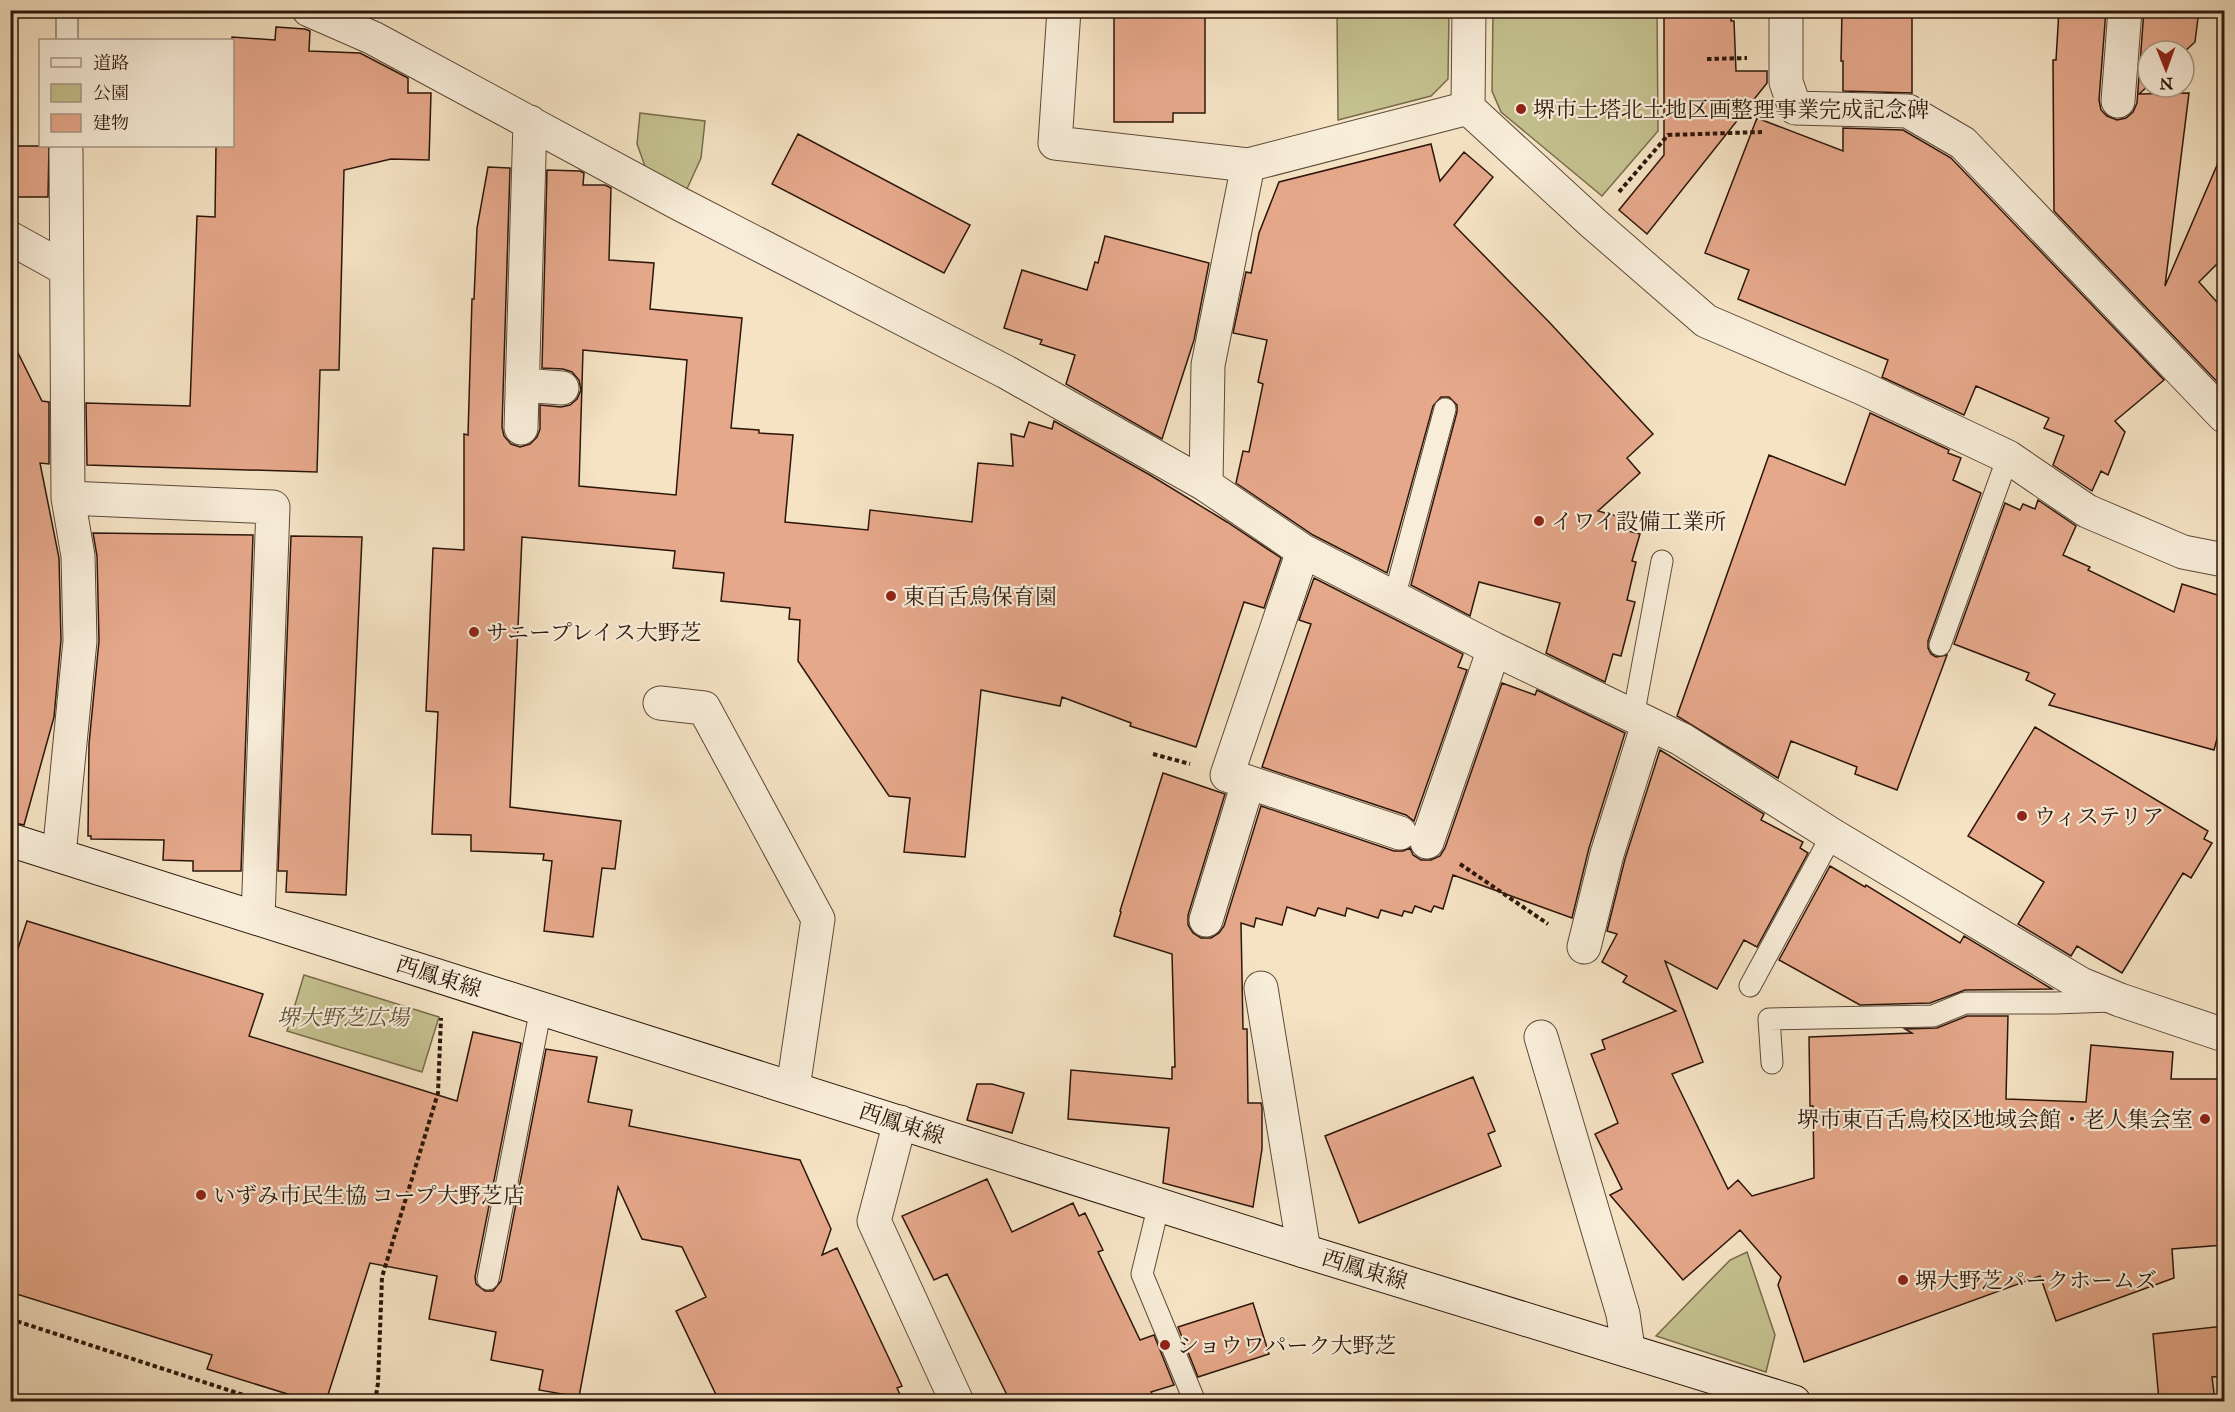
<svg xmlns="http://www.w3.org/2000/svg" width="2235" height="1412" viewBox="0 0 2235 1412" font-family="'IM FELL Great Primer','Noto Serif JP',serif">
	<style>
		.green { fill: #c4c18f; stroke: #786c4c; stroke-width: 1.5 }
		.building { fill: #e6a88b; stroke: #2c160a; stroke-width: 1.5; fill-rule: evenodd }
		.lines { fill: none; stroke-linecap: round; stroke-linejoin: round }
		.service-casing { stroke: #5e4938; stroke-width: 23 }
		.minor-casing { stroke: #5e4938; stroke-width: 35 }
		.secondary-casing { stroke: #2c160a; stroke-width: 35 }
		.path { stroke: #2c160a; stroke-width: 4; stroke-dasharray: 4.5 3; stroke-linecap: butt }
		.service { stroke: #f8edd9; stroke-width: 21 }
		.minor { stroke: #f8edd9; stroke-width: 33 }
		.secondary { stroke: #f8edd9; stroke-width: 33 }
		.poi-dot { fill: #8f2418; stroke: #f8edd9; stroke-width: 2 }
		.labels { text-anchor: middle; stroke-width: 4.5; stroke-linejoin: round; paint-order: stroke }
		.poi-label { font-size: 22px; fill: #2c160a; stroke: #f8edd9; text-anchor: start }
		.street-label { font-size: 22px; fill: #2c160a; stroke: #f8edd9 }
		.park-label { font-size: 22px; font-style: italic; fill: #615239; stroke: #f8edd9 }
	</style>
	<rect width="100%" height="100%" fill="#f5e3c4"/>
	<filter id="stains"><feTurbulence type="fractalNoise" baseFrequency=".00333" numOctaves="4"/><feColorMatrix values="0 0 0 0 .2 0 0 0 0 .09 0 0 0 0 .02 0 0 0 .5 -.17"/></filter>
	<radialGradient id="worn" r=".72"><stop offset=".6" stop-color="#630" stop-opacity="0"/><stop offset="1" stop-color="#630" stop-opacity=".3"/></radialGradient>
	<path class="green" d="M 1337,11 L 1449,11 L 1448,79 L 1431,96 L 1338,120 Z
		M 1493,11 L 1657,11 L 1658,131 L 1602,196 L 1501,112 L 1492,91 Z
		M 640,113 L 705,121 L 701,158 L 686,191 L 646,169 L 637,144 Z
		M 304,975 L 439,1017 L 422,1072 L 287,1031 Z
		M 1747,1252 L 1775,1335 L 1766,1372 L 1656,1336 L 1730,1260 Z"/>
	<path class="building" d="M 1114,10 L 1205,10 L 1205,113 L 1173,113 L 1173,122 L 1114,122 Z
		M 1664,10 L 1731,10 L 1731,21 L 1734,21 L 1736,71 L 1767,71 L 1767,83 L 1647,234 L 1619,210 L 1664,155 Z
		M 1842,10 L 1912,10 L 1912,93 L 1843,91 L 1843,61 L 1841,61 Z
		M 2059,10 L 2106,10 L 2099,100 L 2101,110 L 2107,116 L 2117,120 L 2126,118 L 2133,112 L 2137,103 L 2144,10 L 2199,10 L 2195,42 L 2184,52 L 2148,51 L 2148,86 L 2139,94 L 2189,93 L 2165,286 L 2224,149 L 2224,257 L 2199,282 L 2224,310 L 2224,389 L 2054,211 L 2053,60 L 2056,60 Z
		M 276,27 L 305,29 L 310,31 L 309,51 L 360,53 L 408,78 L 408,93 L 431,93 L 429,160 L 391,159 L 344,170 L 339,370 L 320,370 L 317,472 L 87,465 L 86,403 L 190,406 L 197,216 L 215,217 L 216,146 L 232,146 L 232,37 L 275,40 Z
		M 1757,118 L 1843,151 L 1843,128 L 1903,130 L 1951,158 L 2164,380 L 2115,421 L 2125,432 L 2108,475 L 2101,471 L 2092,491 L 2053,465 L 2064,436 L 2044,428 L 2049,418 L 1976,386 L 1964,415 L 1882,377 L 1888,360 L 1738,299 L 1749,270 L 1705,253 Z
		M 798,134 L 970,225 L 944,273 L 772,184 Z
		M 1431,144 L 1440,181 L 1464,152 L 1493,177 L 1454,225 L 1550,323 L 1653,434 L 1627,458 L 1640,473 L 1598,511 L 1631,520 L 1628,531 L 1640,534 L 1632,561 L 1636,562 L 1627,600 L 1635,602 L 1621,656 L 1613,654 L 1605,682 L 1546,653 L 1560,603 L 1479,582 L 1470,616 L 1411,585 L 1457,412 L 1457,405 L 1449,397 L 1441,397 L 1433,406 L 1387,573 L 1313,535 L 1236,483 L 1243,451 L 1249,452 L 1263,384 L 1258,382 L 1267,340 L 1233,333 L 1246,272 L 1251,273 L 1259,233 L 1279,182 Z
		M 10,146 L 49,146 L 48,197 L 10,197 Z
		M 488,167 L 510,168 L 502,427 L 504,436 L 511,444 L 520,447 L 530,444 L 537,437 L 540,429 L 540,405 L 561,407 L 570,405 L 577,399 L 581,390 L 579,380 L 572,372 L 563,369 L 542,368 L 547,170 L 580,171 L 584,173 L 583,185 L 605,185 L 611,188 L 609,260 L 654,263 L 650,309 L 742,318 L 731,428 L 759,430 L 759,433 L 793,435 L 785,522 L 868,530 L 870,510 L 972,522 L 978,463 L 1013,466 L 1011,434 L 1024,437 L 1029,422 L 1052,429 L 1054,421 L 1150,475 L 1227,522 L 1281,558 L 1264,608 L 1244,602 L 1196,747 L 1130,726 L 1131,723 L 1062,697 L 1060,706 L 981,690 L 965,857 L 904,852 L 910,798 L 889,796 L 798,661 L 800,620 L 789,619 L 790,608 L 721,601 L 724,573 L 673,568 L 675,551 L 522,537 L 510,807 L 621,821 L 615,869 L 602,868 L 593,937 L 544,931 L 552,861 L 543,860 L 544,854 L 471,851 L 471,835 L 432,834 L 438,712 L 426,711 L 433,548 L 464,550 L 464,434 L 468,435 L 472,299 L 474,299 L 477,228 ZM 583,350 L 687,360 L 676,495 L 579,486 Z
		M 1105,236 L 1209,263 L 1194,340 L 1162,439 L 1066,384 L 1075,355 L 1040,344 L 1042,340 L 1004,328 L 1022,270 L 1087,290 L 1095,262 L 1098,263 Z
		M 10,337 L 42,401 L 49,402 L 49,464 L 40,463 L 59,558 L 61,640 L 54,717 L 24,825 L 10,822 Z
		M 1870,413 L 1949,450 L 1948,453 L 1961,458 L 1953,480 L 1981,493 L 1928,641 L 1928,648 L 1931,654 L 1936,657 L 1947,655 L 1897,790 L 1855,774 L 1857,767 L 1791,741 L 1778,778 L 1677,716 L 1769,455 L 1845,485 Z
		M 2038,500 L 2076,526 L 2063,555 L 2090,567 L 2088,570 L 2174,612 L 2182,584 L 2224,597 L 2224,713 L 2214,750 L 2049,705 L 2055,694 L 2026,680 L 2029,673 L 1954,644 L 2005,503 L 2020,510 L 2023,504 L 2035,509 Z
		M 93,533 L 253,535 L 241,871 L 193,871 L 193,861 L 163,860 L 164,840 L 91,839 L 91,836 L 88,836 L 89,744 L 99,641 L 97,556 Z
		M 291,536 L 362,537 L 346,895 L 286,892 L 287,871 L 278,871 Z
		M 1314,578 L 1463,654 L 1458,667 L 1467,670 L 1414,821 L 1406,815 L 1262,767 L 1311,624 L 1299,620 Z
		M 1502,683 L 1535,695 L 1537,690 L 1625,733 L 1589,848 L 1572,918 L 1453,875 L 1443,909 L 1434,906 L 1431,912 L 1415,906 L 1412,913 L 1404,911 L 1402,916 L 1381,910 L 1378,918 L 1347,908 L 1345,916 L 1318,908 L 1315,916 L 1287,907 L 1282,925 L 1256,918 L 1254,927 L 1241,923 L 1243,1029 L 1247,1029 L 1248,1103 L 1261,1103 L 1262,1107 L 1262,1149 L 1253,1207 L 1163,1183 L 1169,1128 L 1068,1119 L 1071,1070 L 1172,1079 L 1172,1067 L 1175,1067 L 1172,954 L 1114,936 L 1121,912 L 1120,911 L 1163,773 L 1225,794 L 1188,915 L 1188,925 L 1193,933 L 1201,938 L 1211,938 L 1219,933 L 1224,926 L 1261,806 L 1394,851 L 1403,851 L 1410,848 L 1413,855 L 1421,860 L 1431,860 L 1440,856 L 1445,848 Z
		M 2035,727 L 2208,831 L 2204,839 L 2212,843 L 2191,878 L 2183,873 L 2122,973 L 2077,946 L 2071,956 L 2018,924 L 2044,882 L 1968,836 Z
		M 1660,750 L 1764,814 L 1761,820 L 1803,842 L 1800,848 L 1808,853 L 1757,947 L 1744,940 L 1717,989 L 1665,961 L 1703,1062 L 1672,1074 L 1728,1189 L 1738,1180 L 1752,1196 L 1814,1178 L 1813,1106 L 1810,1106 L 1809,1037 L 1912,1033 L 1905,1029 L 1937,1028 L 1967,1016 L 2008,1016 L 2006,1099 L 2086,1102 L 2091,1045 L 2173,1052 L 2171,1079 L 2224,1079 L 2224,1245 L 2172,1249 L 2174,1278 L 2056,1321 L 2040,1276 L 1804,1362 L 1778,1285 L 1781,1277 L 1740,1230 L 1683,1280 L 1610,1195 L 1622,1189 L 1595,1134 L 1618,1123 L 1591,1054 L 1605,1049 L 1602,1040 L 1676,1011 L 1623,982 L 1627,976 L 1602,962 L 1617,934 L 1607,931 L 1625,859 Z
		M 1830,866 L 1865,887 L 1866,885 L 1960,943 L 1964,936 L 2052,989 L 1965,990 L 1930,1003 L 1860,1005 L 1779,960 Z
		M 27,921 L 263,994 L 249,1036 L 457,1101 L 473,1032 L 521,1043 L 475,1277 L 476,1284 L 485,1291 L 493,1291 L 501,1281 L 546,1049 L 597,1057 L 588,1102 L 632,1110 L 629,1126 L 800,1160 L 831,1229 L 822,1255 L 837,1248 L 902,1386 L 897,1388 L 903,1401 L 719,1401 L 676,1311 L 706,1297 L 682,1247 L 642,1239 L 618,1187 L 579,1397 L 539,1390 L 543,1370 L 491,1360 L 496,1332 L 429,1319 L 437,1276 L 370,1263 L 326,1401 L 310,1401 L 207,1369 L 212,1355 L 10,1292 L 10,973 Z
		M 1473,1077 L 1495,1131 L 1488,1134 L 1501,1166 L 1359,1223 L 1325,1136 Z
		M 977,1084 L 992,1084 L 1024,1093 L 1012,1133 L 967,1120 Z
		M 987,1179 L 1012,1232 L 1073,1203 L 1079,1216 L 1085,1213 L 1103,1250 L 1098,1252 L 1140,1340 L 1154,1335 L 1174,1385 L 1151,1392 L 1156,1401 L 1010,1401 L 947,1274 L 934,1280 L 902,1216 Z
		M 1253,1303 L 1269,1354 L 1198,1377 L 1178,1327 Z
		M 2224,1326 L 2224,1376 L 2212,1377 L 2215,1401 L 2159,1401 L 2153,1334 Z"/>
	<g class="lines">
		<g class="service-casing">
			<path id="service" d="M 67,40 L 67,10
				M 1394,598 L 1445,409
				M 1940,645 L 2008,457
				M 1633,717 L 1662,561
				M 1750,986 L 1832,835
				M 1772,1063 L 1769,1019 L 1933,1016 L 1965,1003 L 2055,1003 L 2111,1001
				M 1159,1204 L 1142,1274 L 1195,1402
				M 488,1279 L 541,1008"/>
		</g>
		<g class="minor-casing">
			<path id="minor" d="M 309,10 L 373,38 L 678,203 L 1006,372 L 1206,485 L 1303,551 L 1494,649 L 1681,739 L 1832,835 L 2081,984 L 2120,1000 L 2224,1035
				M 1064,10 L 1055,143 L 1248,165
				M 1469,10 L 1468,108 L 1593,223 L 1706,321 L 1862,388 L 2008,457 L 2087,511 L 2183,552 L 2224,560
				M 1786,10 L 1786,82 L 1795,108 L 1908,111 L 1963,143 L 2224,416
				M 2118,101 L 2125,10
				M 10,238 L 66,269
				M 522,385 L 562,388
				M 521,428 L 530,122
				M 1206,485 L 1208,365 L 1248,165 L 1468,108
				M 68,498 L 273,507 L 258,918
				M 1303,551 L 1227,775 L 1400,833
				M 660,703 L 704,708 L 818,919 L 793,1088
				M 1427,842 L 1494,649
				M 59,855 L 80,641 L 78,556 L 68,498 L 66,151
				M 1206,920 L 1248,783
				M 1584,947 L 1607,854 L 1648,724
				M 1261,988 L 1304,1251
				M 1541,1037 L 1623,1314 L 1628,1349
				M 900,1122 L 874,1221 L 957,1402"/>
		</g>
		<g class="secondary-casing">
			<path id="secondary" d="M 10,840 L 1304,1251 L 1794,1402"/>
		</g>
		<path class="path" d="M 1707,59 L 1747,58
			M 1619,192 L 1668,135 L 1762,132
			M 1153,754 L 1190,764
			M 1460,864 L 1548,924
			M 10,1319 L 265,1402
			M 375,1402 L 378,1383 L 382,1277 L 438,1093 L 441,1018"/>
		<use href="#service" class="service"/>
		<use href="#minor" class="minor"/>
		<use href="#secondary" class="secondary"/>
	</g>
	<g class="poi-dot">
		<circle cx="1521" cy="109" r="6"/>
		<circle cx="1539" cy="521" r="6"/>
		<circle cx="891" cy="596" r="6"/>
		<circle cx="474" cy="632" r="6"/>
		<circle cx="2022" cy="816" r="6"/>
		<circle cx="2205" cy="1119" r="6"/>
		<circle cx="201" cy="1195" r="6"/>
		<circle cx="1903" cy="1280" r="6"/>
		<circle cx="1165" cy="1345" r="6"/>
	</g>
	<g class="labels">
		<g class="poi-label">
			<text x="1533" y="117">堺市土塔北土地区画整理事業完成記念碑</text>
			<text x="1551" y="529">イワイ設備工業所</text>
			<text x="903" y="604">東百舌鳥保育園</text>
			<text x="486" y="640">サニープレイス大野芝</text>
			<text x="2034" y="824">ウィステリア</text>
			<text x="2193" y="1127" text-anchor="end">堺市東百舌鳥校区地域会館・老人集会室</text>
			<text x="213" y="1203">いずみ市民生協 コープ大野芝店</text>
			<text x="1915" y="1288">堺大野芝パークホームズ</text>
			<text x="1177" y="1353">ショウワパーク大野芝</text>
		</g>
		<g class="street-label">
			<text transform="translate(439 976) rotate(18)" y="8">西鳳東線</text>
			<text transform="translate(902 1123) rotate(18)" y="8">西鳳東線</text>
			<text transform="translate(1365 1269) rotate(17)" y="8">西鳳東線</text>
		</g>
		<g class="park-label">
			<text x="343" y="1025">堺大野芝広場</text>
		</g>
	</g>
	<rect width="2235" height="1412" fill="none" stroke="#f5e3c4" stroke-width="36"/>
	<rect x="12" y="12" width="2211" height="1388" fill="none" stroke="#2c160a" stroke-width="3"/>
	<rect x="18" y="18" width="2199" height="1376" fill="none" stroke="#2c160a" stroke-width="1.5"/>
	<rect x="39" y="39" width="195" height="108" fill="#f8edd9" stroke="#a69786" stroke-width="1.5"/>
	<rect x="51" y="58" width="30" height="9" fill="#f8edd9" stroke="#a69786" stroke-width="1.5"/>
	<text x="93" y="69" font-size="18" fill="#2c160a">道路</text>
	<rect x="51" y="84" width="30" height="18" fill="#c4c18f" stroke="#a69786" stroke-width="1.5"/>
	<text x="93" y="99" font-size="18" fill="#2c160a">公園</text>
	<rect x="51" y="114" width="30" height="18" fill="#e6a88b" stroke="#a69786" stroke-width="1.5"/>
	<text x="93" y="129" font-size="18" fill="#2c160a">建物</text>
	<g transform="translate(2166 69) rotate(179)"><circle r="28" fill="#f8edd9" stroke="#a69786" stroke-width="1.5"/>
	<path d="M0-4.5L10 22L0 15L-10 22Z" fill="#8f2418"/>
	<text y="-9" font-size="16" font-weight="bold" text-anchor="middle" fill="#2c160a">N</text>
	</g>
	<rect width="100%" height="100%" filter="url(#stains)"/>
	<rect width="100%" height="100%" fill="url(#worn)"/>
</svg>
